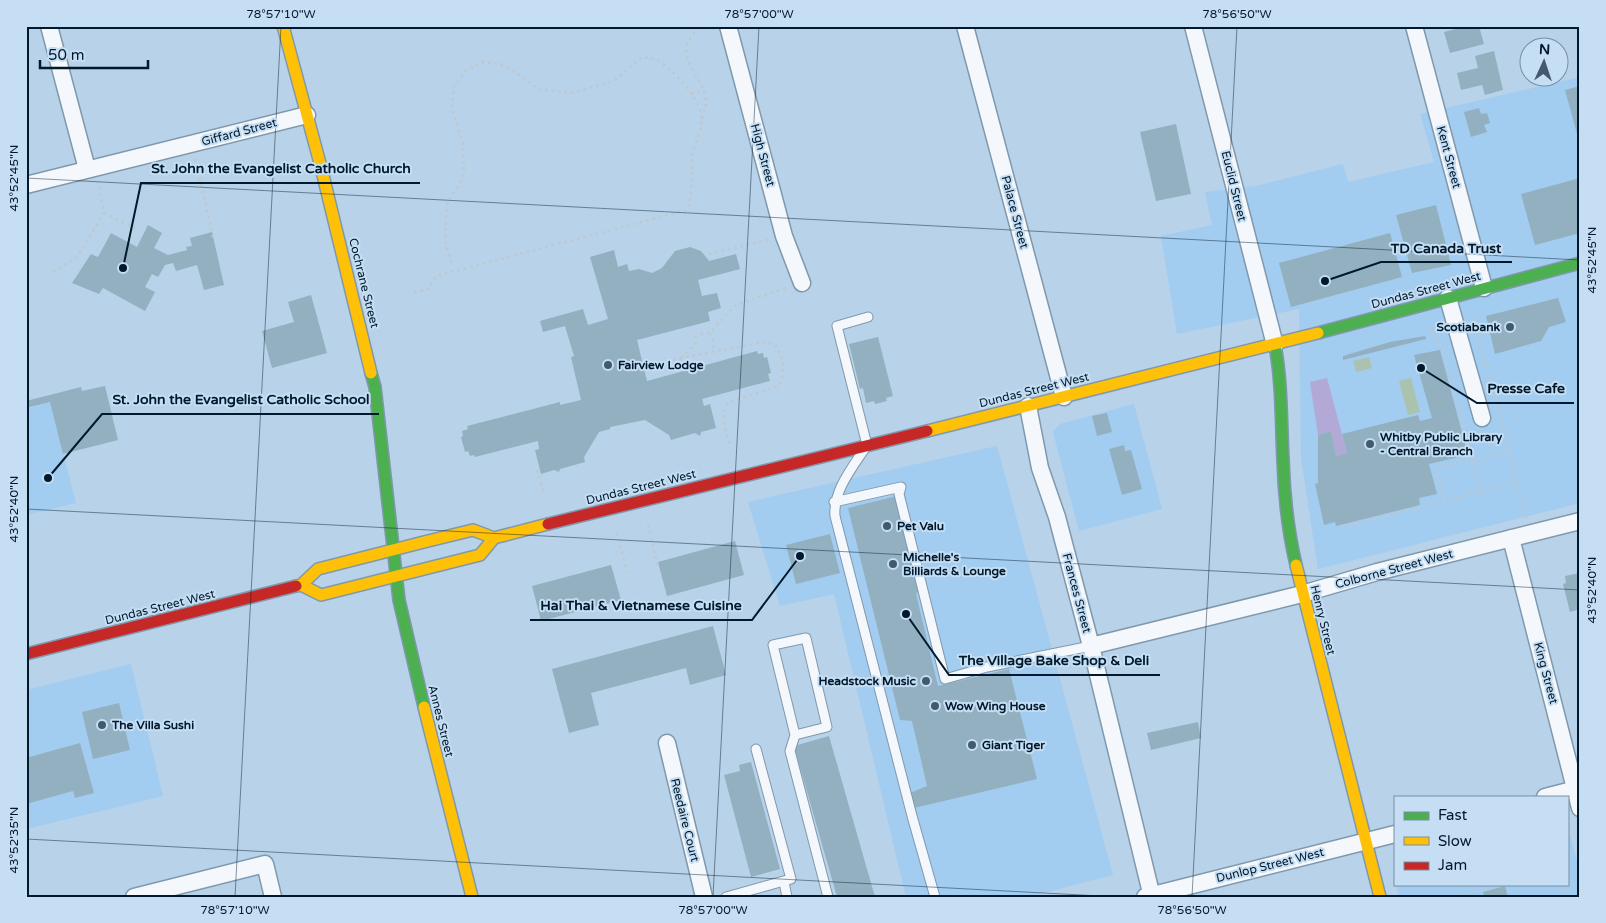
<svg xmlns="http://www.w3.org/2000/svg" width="1606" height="923" viewBox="0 0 1606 923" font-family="'Varela Round',sans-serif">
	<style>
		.built { fill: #a2ccf0 }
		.green { fill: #abc3ae }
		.water { fill: #b2a9d6 }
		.building { fill: #93b0c1 }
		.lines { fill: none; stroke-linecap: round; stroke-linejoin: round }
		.lane-casing { stroke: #8098ac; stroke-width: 11 }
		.street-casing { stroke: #8098ac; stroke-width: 19 }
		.fast-casing { stroke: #8098ac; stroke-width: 14 }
		.slow-casing { stroke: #8098ac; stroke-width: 14 }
		.jam-casing { stroke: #8098ac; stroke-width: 14 }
		.path { stroke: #c0c8cf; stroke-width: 2.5; stroke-dasharray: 2.5 4; stroke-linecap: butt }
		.lane { stroke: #f4f8fc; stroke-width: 9 }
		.street { stroke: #f4f8fc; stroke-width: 16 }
		.fast { stroke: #4caf50; stroke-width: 11 }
		.slow { stroke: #ffc107; stroke-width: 11 }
		.jam { stroke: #c62828; stroke-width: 11 }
		.ticks { fill: none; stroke: #01192c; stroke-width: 1; stroke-opacity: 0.45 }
		.poi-dot { fill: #415a6e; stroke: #c6def3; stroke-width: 2 }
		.labels { text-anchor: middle; stroke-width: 4; stroke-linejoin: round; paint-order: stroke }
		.street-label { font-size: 12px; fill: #01192c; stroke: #c6def3 }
		.poi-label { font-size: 12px; font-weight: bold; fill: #01192c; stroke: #c6def3; text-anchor: start }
		.leader { fill: none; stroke: #01192c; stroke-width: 2 }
		.callout-dot { fill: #01192c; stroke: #c6def3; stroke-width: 2 }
		.callout-label { font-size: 14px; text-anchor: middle; font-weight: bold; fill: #01192c; stroke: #c6def3; stroke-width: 4; stroke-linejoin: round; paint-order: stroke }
		.neatline { fill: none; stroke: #01192c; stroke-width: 2 }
		.ticks-label { font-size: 12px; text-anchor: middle; fill: #01192c }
	</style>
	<rect width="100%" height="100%" fill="#b7d2e9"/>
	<path class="built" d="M 1580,77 L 1580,503 L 1318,569 L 1301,458 L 1299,309 L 1177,334 L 1161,236 L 1212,225 L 1205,192 L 1256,186 L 1343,164 L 1348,182 L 1434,162 L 1420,114 Z
		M 50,402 L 76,503 L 26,515 L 26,409 Z
		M 1134,404 L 1162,509 L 1079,531 L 1053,432 L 1060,424 Z
		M 997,446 L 1113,875 L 1028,897 L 906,897 L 834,594 L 780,606 L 748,502 Z
		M 131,664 L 163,796 L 26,829 L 26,690 Z
		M 1567,824 L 1580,872 L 1580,897 L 1399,897 L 1396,884 L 1567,884 Z"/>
	<path class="green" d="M 1369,357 L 1372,368 L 1356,372 L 1353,361 Z
		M 1411,378 L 1420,412 L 1408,415 L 1399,381 Z"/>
	<path class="water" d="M 1327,378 L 1347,453 L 1336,456 L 1331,431 L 1318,435 L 1310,382 Z"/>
	<path class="building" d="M 1467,26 L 1479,26 L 1484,44 L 1450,53 L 1444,32 Z
		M 1494,51 L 1503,90 L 1485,95 L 1482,85 L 1461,90 L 1457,73 L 1478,68 L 1475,56 Z
		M 1580,86 L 1580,141 L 1579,141 L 1565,90 Z
		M 1479,108 L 1481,114 L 1487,113 L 1490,123 L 1484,125 L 1487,132 L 1471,137 L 1464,112 Z
		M 1176,124 L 1191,194 L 1156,201 L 1140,132 Z
		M 1580,178 L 1580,233 L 1535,245 L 1521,194 Z
		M 1436,205 L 1451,265 L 1412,273 L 1396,215 Z
		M 148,225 L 162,233 L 154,248 L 168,255 L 187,250 L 186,247 L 192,246 L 190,238 L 212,232 L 224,285 L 204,290 L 197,265 L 176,271 L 173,263 L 165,265 L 158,277 L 152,274 L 145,287 L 155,292 L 145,311 L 103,288 L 99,294 L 72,283 L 91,254 L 98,257 L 111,233 L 137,247 Z
		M 1390,233 L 1402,277 L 1291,307 L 1279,263 Z
		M 690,247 L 701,251 L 709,261 L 736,254 L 740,269 L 698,280 L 702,296 L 717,293 L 721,308 L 708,312 L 710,321 L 637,340 L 647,381 L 757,351 L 758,354 L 763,353 L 764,358 L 767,357 L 771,373 L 768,374 L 770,381 L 702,399 L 704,406 L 710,404 L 716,428 L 701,432 L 700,436 L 695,433 L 671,440 L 669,435 L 645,420 L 610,427 L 610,429 L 599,432 L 584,457 L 585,462 L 560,469 L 559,472 L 554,470 L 541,474 L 535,450 L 539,449 L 538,441 L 475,457 L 474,455 L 470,456 L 468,451 L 465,452 L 461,437 L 463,436 L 462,431 L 468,429 L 467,426 L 560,402 L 560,405 L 581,400 L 571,357 L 574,356 L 565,326 L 543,332 L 540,321 L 583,309 L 588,325 L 608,319 L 590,257 L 614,250 L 618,267 L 627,264 L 629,271 L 639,269 L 652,273 L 662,268 L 675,251 Z
		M 311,295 L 327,353 L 272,368 L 262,331 L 294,322 L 288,302 Z
		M 1558,298 L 1566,322 L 1549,327 L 1541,341 L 1495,354 L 1486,316 Z
		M 1425,336 L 1426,339 L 1343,360 L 1343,356 L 1390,342 Z
		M 878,337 L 893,396 L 886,398 L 887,401 L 875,404 L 874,401 L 866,403 L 863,388 L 860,389 L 849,344 Z
		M 1440,350 L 1468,455 L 1429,464 L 1437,494 L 1419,498 L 1420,505 L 1336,526 L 1335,522 L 1324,525 L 1315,484 L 1318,483 L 1318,435 L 1331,431 L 1336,456 L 1347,453 L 1342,434 L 1418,415 L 1420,421 L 1432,418 L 1414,355 Z
		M 105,386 L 118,440 L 63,454 L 50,402 L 26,408 L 26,401 L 81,387 L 82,391 Z
		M 1107,413 L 1112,432 L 1097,436 L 1092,416 Z
		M 1124,445 L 1125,451 L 1131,450 L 1142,489 L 1122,495 L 1109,449 Z
		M 897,496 L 920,589 L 916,594 L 938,686 L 1009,669 L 1037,779 L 914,808 L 910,793 L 927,786 L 912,721 L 900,720 L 848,508 Z
		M 830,534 L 840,573 L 796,584 L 786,545 Z
		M 735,541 L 744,575 L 667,596 L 658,562 Z
		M 611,565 L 621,600 L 541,621 L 532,586 Z
		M 1580,573 L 1580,609 L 1570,612 L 1563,584 L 1566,583 L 1565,576 Z
		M 713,626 L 726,675 L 690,685 L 686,668 L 591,693 L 599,725 L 569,733 L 552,669 Z
		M 119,703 L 130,750 L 93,759 L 82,712 Z
		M 1198,722 L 1201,738 L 1151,750 L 1147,733 Z
		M 829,736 L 875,897 L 837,897 L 794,746 Z
		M 80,743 L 94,793 L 75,798 L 73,791 L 26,804 L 26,758 Z
		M 751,762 L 780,869 L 751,877 L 724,775 L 740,771 L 739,765 Z
		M 1505,886 L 1508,897 L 1484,897 L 1483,892 Z"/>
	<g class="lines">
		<g class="lane-casing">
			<path id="lane" d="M 868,317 L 837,326 L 867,445 C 853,467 833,490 835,516 L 912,816 L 935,897
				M 834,502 L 901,487 L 899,494 L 945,679 L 987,667 L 1091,646
				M 795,735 L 827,727 L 806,638 L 773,645 L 795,735 L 790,751 L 828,897
				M 784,882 L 787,897
				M 726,897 L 791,879 L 756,749"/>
		</g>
		<g class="street-casing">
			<path id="street" d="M 49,26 L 87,169
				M 728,26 L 784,236 L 802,283
				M 965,26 L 1064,397
				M 1193,26 L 1275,345
				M 1414,26 L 1484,288
				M 26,185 L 307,115
				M 1448,298 L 1482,418
				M 1028,406 L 1040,468 L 1057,517 L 1091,646 L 1152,897
				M 1511,538 L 1580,808
				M 1091,646 L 1302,594 L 1377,572 L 1580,521
				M 667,743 L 704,897
				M 1545,797 L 1580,788
				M 134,897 L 265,864 L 273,897
				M 1145,897 L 1395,834"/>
		</g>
		<g class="fast-casing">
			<path id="fast" d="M 1318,333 L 1580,263
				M 1275,345 C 1282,383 1281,421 1283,459 C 1284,495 1288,531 1296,565
				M 371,373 L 375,387 L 399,600 L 424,707"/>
		</g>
		<g class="slow-casing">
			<path id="slow" d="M 283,26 L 321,167 L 371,373
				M 927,431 L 1318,333
				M 1296,565 L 1380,897
				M 301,585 L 321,595 L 480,555 L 494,538
				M 296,586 L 301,585 L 318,569 L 428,541 L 473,530 L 494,538 L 548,524
				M 424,707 L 472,897"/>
		</g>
		<g class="jam-casing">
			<path id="jam" d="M 548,524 L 927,431
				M 26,654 L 296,586"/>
		</g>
		<path class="path" d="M 691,94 L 703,90
			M 702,119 C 703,114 706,108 706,104 C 708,76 664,56 702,26
			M 195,159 L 214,241
			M 104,213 L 137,229
			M 709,254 L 771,239
			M 53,272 L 78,256 L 104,213 L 98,181
			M 414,293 L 428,289 L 436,276 L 687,210 C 693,193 691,178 692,161 C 692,147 701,134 702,120 C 702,101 673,69 657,60 C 652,58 647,58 642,57 L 614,81 L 572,93 L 538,89 L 514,71 L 500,64 L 482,62 L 466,70 L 454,87 L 452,108 L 463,144 L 464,168 L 461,181 L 447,203 L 445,241 L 452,265
			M 1474,315 L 1527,520
			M 1429,327 L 1445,354 L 1480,492
			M 710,333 L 714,344 L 712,352
			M 681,358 L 695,345 L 696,337 L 701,334 L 710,333 L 734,306 L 789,287
			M 667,361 L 764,342 L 774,344 C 785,357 785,371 779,386 L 729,402 C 719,415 726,432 730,447
			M 1485,432 L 1491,455
			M 537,470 L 544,493
			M 1444,501 L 1436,468 L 1508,452
			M 648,525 L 658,566
			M 1342,527 L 1516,483
			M 617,533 L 627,572
			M 1563,884 L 1566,897
			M 1454,897 L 1503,884"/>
		<use href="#lane" class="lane"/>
		<use href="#street" class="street"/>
		<use href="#fast" class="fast"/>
		<use href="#slow" class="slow"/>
		<use href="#jam" class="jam"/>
	</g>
	<path class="ticks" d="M 26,178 L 1580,260M 26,509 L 1580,590M 26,839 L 1119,897M 235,897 L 281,26M 713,897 L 759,26M 1192,897 L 1237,26"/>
	<g class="poi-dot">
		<circle cx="1510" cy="327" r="5"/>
		<circle cx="608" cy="365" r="5"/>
		<circle cx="1370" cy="444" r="5"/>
		<circle cx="887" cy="526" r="5"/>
		<circle cx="893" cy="564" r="5"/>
		<circle cx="926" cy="681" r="5"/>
		<circle cx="935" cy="706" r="5"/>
		<circle cx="102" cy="725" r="5"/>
		<circle cx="972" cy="745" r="5"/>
	</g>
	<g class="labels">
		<g class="street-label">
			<text transform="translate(239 132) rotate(-15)" y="4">Giffard Street</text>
			<text transform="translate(763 155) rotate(75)" y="4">High Street</text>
			<text transform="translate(1449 157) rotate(75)" y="4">Kent Street</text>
			<text transform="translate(1234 186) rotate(76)" y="4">Euclid Street</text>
			<text transform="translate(1015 212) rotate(75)" y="4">Palace Street</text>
			<text transform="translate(364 283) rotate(76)" y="4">Cochrane Street</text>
			<text transform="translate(1426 290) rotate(-15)" y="4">Dundas Street West</text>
			<text transform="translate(1034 390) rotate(-14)" y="4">Dundas Street West</text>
			<text transform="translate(641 487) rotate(-14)" y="4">Dundas Street West</text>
			<text transform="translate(1394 569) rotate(-15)" y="4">Colborne Street West</text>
			<text transform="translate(1077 593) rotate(75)" y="4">Frances Street</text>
			<text transform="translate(160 607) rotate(-14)" y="4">Dundas Street West</text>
			<text transform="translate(1323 620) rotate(76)" y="4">Henry Street</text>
			<text transform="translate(1546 673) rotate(75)" y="4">King Street</text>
			<text transform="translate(441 721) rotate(76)" y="4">Annes Street</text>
			<text transform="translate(685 820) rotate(76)" y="4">Reedaire Court</text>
			<text transform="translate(1270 865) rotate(-14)" y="4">Dunlop Street West</text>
		</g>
		<g class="poi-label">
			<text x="1500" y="331" text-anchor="end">Scotiabank</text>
			<text x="618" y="369">Fairview Lodge</text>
			<text x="1380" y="441">Whitby Public Library<tspan x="1380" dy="14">- Central Branch</tspan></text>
			<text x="897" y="530">Pet Valu</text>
			<text x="903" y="561">Michelle's<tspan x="903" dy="14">Billiards &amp; Lounge</tspan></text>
			<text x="916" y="685" text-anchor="end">Headstock Music</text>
			<text x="945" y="710">Wow Wing House</text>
			<text x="112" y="729">The Villa Sushi</text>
			<text x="982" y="749">Giant Tiger</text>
		</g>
	</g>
	<path class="leader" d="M123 268L141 183H420M1325 281L1381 262H1512M1421 368L1477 403H1574M48 478L102 414H379M800 556L752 620H530M906 614L949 675H1160"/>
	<g class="callout-dot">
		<circle cx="123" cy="268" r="5"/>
		<circle cx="1325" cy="281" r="5"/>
		<circle cx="1421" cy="368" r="5"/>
		<circle cx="48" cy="478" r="5"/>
		<circle cx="800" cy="556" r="5"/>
		<circle cx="906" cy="614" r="5"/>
	</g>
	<g class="callout-label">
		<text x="281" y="173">St. John the Evangelist Catholic Church</text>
		<text x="1446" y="253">TD Canada Trust</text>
		<text x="1526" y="393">Presse Cafe</text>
		<text x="241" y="404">St. John the Evangelist Catholic School</text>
		<text x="641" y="610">Hai Thai &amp; Vietnamese Cuisine</text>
		<text x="1054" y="665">The Village Bake Shop &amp; Deli</text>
	</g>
	<rect width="1606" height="923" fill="none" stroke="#c6def3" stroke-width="55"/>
	<rect x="1394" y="796" width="175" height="90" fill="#c6def3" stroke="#778fa3"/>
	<rect x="1404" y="812" width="25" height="8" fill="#4caf50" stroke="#778fa3"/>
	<text x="1438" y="820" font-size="15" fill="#01192c">Fast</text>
	<rect x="1404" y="837" width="25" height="8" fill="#ffc107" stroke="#778fa3"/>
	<text x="1438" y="846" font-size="15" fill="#01192c">Slow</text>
	<rect x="1404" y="862" width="25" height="8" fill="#c62828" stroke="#778fa3"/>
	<text x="1438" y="870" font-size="15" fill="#01192c">Jam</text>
	<g transform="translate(1544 62) rotate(3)"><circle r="24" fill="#c6def3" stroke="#778fa3"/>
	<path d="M0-4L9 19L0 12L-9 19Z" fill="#415a6e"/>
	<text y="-8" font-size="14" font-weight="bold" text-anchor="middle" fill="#01192c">N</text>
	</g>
	<path d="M40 60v8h108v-8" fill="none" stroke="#01192c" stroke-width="2.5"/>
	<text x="48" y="60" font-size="15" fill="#01192c" stroke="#c6def3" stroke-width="4" paint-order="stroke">50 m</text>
	<rect x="28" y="28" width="1550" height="868" class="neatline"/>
	<g class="ticks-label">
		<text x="281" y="18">78°57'10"W</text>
		<text x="759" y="18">78°57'00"W</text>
		<text x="1237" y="18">78°56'50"W</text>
		<text transform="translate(14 178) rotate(-90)" y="4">43°52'45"N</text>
		<text transform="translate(1592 260) rotate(-90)" y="4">43°52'45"N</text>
		<text transform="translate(14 509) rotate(-90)" y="4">43°52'40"N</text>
		<text transform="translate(1592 590) rotate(-90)" y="4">43°52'40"N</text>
		<text transform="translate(14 840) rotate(-90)" y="4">43°52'35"N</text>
		<text x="235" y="914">78°57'10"W</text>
		<text x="713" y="914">78°57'00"W</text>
		<text x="1192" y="914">78°56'50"W</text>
	</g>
</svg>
